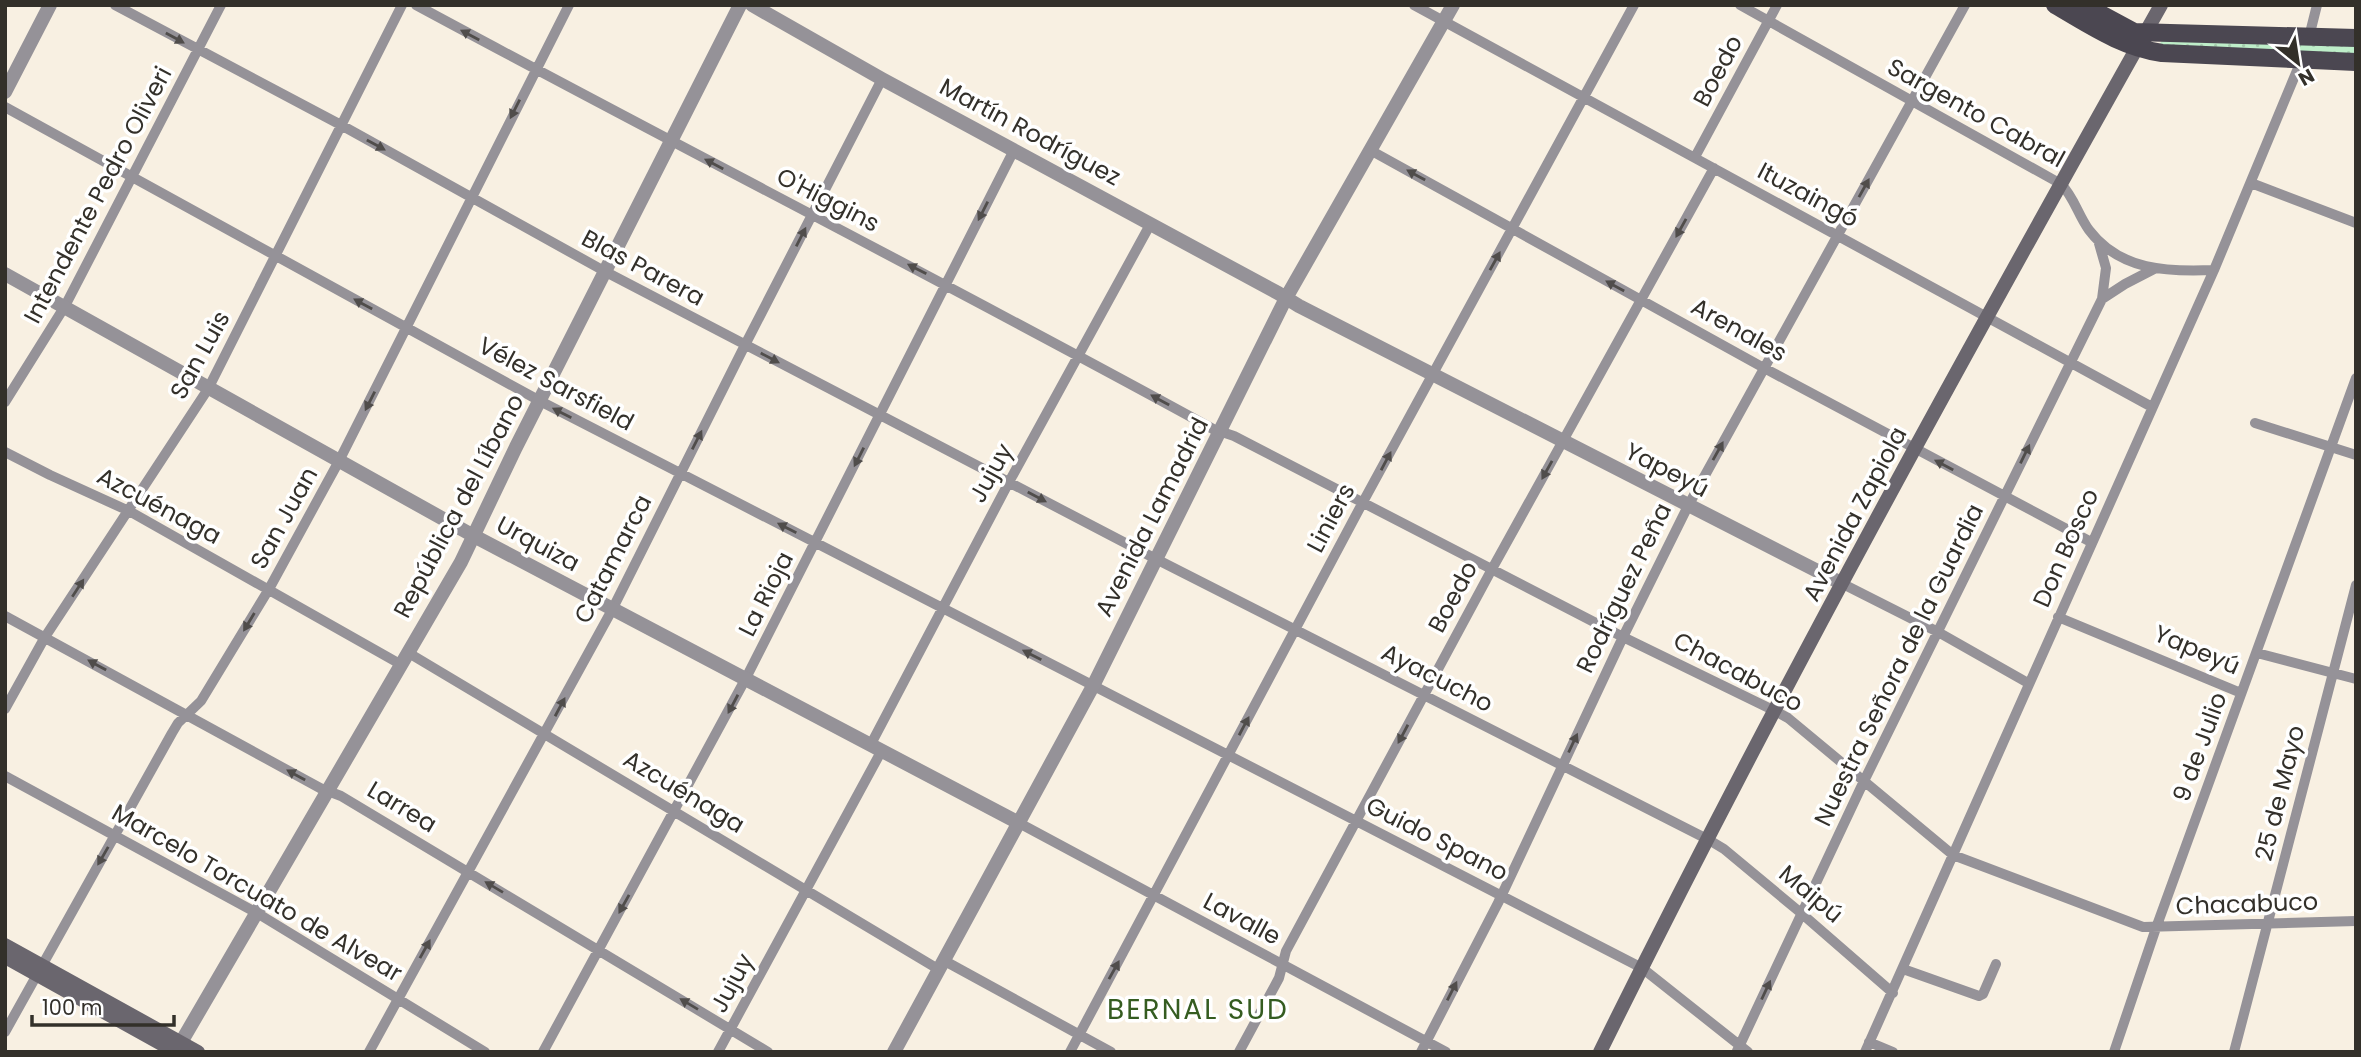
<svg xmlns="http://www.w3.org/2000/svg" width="2361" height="1057" viewBox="0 0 2361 1057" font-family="Poppins,sans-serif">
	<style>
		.grass { fill: url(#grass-dots) }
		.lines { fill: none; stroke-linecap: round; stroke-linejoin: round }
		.minor { stroke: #959298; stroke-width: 10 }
		.tertiary { stroke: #959298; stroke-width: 14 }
		.secondary { stroke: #6a666e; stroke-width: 14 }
		.primary { stroke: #4b4751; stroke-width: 18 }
		.oneway { fill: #504d4b }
		.labels { text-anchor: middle; stroke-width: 7; stroke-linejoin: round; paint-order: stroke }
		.street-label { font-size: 24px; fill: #33302a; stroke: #fff }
		.quarter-label { font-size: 28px; letter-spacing: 2px; fill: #355c20; stroke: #fff }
	</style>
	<defs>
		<pattern id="grass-dots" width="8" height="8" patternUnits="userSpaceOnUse" patternTransform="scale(1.75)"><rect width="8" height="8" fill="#beeec9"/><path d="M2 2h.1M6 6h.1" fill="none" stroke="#a4ccad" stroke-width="1.8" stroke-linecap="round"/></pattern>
	</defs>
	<rect width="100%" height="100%" fill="#f8f0e2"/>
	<path class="grass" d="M 2163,39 L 2356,43 L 2356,55 L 2159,45 Z"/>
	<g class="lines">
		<path class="minor" d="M 115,5 L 341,125 L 606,272 L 1156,559 L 1709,840 L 1724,849 L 1801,913 L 1893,993
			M 416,5 C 681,148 949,284 1213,429 L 1234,436 L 1623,637 L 1775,711 L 1788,718 L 1953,855 L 2143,927 L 2356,921
			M 1414,5 L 2152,407
			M 1740,5 L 2061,184 C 2074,197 2078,215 2089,230 C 2120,271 2168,272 2214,270
			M 2309,37 L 2317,5
			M 5,107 L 540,401 L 1642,968 L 1748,1052
			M 1370,150 L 1764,368 L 2091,542
			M 1695,157 L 1777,5
			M 2251,183 L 2356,223
			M 2102,299 L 2125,284 L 2154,269
			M 5,402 L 65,306 L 221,5
			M 2255,423 L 2356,455
			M 5,452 L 50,475 L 129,511 L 400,664
			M 1843,584 L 1938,632 L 2028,683
			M 5,616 L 320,788 L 341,796 L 768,1052
			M 2058,617 L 2241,693
			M 407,652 L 938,969
			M 2257,653 L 2356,679
			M 5,709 L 45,637 L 208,389 L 402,5
			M 871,744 L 1009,482 L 1151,223
			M 5,776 L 257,913 L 485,1052
			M 1019,823 L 1446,1052
			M 943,960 L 1111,1052
			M 1903,969 L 1979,996 L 1983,994 L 1996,964
			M 5,1032 L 172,733 L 178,723 L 201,701 L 269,589 L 339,461 L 569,5
			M 1869,1042 L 1893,1052
			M 1737,1051 L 1864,781 L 2102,299 L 2106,268 L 2098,240
			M 369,1052 L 612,610 L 745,345 L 882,79
			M 543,1052 L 746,678 L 1014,150
			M 718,1052 L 882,750
			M 1070,1052 L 1363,502 L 1634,5
			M 1239,1052 L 1279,978 L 1286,951 L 1492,569 L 1714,168
			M 1421,1052 L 1498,903 L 1623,637 L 1688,506 L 1965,5
			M 1865,1052 L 2214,270 L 2301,61
			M 2114,1052 L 2156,928 L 2356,378
			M 2234,1052 L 2356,585"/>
		<path class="tertiary" d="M 752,5 L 882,79 L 1278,293 L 1299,306 L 1843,584
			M 5,92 L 50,5
			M 5,274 L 472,535 L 1019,823
			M 176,1051 L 461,562 L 516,447 L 740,5
			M 894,1052 L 1093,686 L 1286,298 L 1453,5"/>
		<path class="secondary" d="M 5,945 L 198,1052
			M 5,957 L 176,1052
			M 1600,1052 C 1775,697 1967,350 2161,5"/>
		<path class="primary" d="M 2055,5 C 2090,25 2121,47 2162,53 L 2356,62
			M 2084,5 L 2134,32 L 2356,38"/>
	</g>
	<defs><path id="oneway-solid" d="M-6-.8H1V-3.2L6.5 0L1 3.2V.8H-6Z" transform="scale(1.75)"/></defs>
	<g class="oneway">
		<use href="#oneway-solid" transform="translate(470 35) rotate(-152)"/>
		<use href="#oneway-solid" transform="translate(175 38) rotate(29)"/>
		<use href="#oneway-solid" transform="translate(515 109) rotate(117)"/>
		<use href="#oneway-solid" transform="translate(376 145) rotate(29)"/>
		<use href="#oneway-solid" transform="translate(714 164) rotate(-152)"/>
		<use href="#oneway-solid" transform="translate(1416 175) rotate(-151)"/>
		<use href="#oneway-solid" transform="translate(1864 188) rotate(-61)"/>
		<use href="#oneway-solid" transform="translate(983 211) rotate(117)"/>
		<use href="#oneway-solid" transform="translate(1681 228) rotate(119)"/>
		<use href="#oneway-solid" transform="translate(801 237) rotate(-63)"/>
		<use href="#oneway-solid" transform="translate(1495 261) rotate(-61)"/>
		<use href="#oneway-solid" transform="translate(917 269) rotate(-153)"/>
		<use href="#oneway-solid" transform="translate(1615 286) rotate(-151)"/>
		<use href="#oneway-solid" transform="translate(363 304) rotate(-151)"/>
		<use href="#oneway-solid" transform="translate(770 358) rotate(28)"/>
		<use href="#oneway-solid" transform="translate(1160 400) rotate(-151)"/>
		<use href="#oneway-solid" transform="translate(370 401) rotate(117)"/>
		<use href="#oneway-solid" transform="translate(562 413) rotate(-153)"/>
		<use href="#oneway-solid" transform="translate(697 440) rotate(-63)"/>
		<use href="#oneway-solid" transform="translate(1718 451) rotate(-61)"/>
		<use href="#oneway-solid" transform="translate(2025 454) rotate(-64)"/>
		<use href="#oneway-solid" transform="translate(859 457) rotate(117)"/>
		<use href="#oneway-solid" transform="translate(1386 461) rotate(-62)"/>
		<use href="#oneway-solid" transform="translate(1944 465) rotate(-152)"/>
		<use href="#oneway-solid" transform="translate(1547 470) rotate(119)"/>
		<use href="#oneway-solid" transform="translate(1037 497) rotate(28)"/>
		<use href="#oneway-solid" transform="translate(787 528) rotate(-153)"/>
		<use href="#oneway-solid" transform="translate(78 588) rotate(-57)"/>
		<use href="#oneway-solid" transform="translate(249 622) rotate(121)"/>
		<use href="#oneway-solid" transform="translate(1032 655) rotate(-153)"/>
		<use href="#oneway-solid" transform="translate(97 665) rotate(-151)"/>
		<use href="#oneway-solid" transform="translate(733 704) rotate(118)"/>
		<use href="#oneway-solid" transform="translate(560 707) rotate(-62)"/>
		<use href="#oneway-solid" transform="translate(1244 726) rotate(-62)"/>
		<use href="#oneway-solid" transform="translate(1403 734) rotate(118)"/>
		<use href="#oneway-solid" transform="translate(1573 743) rotate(-65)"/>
		<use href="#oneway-solid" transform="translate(296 775) rotate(-151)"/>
		<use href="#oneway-solid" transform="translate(103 856) rotate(120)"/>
		<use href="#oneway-solid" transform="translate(494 887) rotate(-149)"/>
		<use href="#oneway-solid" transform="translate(624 904) rotate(119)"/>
		<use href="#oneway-solid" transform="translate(425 949) rotate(-61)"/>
		<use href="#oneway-solid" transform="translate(1114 970) rotate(-61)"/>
		<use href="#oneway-solid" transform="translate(1766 990) rotate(-65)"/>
		<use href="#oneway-solid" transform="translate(1452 991) rotate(-63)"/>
		<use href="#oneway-solid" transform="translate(689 1004) rotate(-149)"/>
	</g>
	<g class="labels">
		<g class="street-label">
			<text transform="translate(1718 71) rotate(-62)" y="8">Boedo</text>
			<text transform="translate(1976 113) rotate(29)" y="8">Sargento Cabral</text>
			<text transform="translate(1030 132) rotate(28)" y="8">Martín Rodríguez</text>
			<text transform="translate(98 195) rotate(-62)" y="8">Intendente Pedro Oliveri</text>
			<text transform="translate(1808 195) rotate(28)" y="8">Ituzaingó</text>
			<text transform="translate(828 200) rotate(27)" y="8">O'Higgins</text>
			<text transform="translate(643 268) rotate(28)" y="8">Blas Parera</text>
			<text transform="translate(1739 330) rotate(29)" y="8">Arenales</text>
			<text transform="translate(200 355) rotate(-61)" y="8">San Luis</text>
			<text transform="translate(556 384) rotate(28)" y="8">Vélez Sarsfield</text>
			<text transform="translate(1667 470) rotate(27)" y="8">Yapeyú</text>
			<text transform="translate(991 473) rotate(-61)" y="8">Jujuy</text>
			<text transform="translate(159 506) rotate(28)" y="8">Azcuénaga</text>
			<text transform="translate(459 506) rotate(-62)" y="8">República del Líbano</text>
			<text transform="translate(1855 514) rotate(-62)" y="8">Avenida Zapiola</text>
			<text transform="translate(1152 517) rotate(-63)" y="8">Avenida Lamadrid</text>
			<text transform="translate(284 518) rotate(-61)" y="8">San Juan</text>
			<text transform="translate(1331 518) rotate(-62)" y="8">Liniers</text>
			<text transform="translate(538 544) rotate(28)" y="8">Urquiza</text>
			<text transform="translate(2066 548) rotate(-66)" y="8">Don Bosco</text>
			<text transform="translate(613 559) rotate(-63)" y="8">Catamarca</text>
			<text transform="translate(1624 588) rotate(-64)" y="8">Rodríguez Peña</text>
			<text transform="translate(766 594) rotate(-63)" y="8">La Rioja</text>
			<text transform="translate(1453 597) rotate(-62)" y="8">Boedo</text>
			<text transform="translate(2197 650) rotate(23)" y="8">Yapeyú</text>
			<text transform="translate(1899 665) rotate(-64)" y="8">Nuestra Señora de la Guardia</text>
			<text transform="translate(1738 672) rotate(28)" y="8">Chacabuco</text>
			<text transform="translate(1437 678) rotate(27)" y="8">Ayacucho</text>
			<text transform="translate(2200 747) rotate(-70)" y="8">9 de Julio</text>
			<text transform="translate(684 792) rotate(31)" y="8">Azcuénaga</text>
			<text transform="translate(2280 793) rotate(-76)" y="8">25 de Mayo</text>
			<text transform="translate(402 807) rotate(31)" y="8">Larrea</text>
			<text transform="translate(1437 839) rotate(27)" y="8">Guido Spano</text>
			<text transform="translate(257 893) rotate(30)" y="8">Marcelo Torcuato de Alvear</text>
			<text transform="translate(1811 894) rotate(40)" y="8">Maipú</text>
			<text transform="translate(2247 904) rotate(-2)" y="8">Chacabuco</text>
			<text transform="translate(1242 919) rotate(28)" y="8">Lavalle</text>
			<text transform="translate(732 983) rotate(-62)" y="8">Jujuy</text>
		</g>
		<g class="quarter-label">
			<text x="1198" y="1019">BERNAL SUD</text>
		</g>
	</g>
	<rect width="2361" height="1057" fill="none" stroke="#33302a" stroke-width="14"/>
	<g transform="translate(2298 63) rotate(150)" stroke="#ffffff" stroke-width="5" paint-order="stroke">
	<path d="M0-5L12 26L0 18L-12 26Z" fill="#33302a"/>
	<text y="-10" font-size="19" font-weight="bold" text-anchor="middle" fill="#33302a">N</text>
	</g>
	<path d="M32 1015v10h142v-10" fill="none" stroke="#33302a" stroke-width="3.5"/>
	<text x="42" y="1015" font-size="21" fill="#33302a" stroke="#ffffff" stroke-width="5" paint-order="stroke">100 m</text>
</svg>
